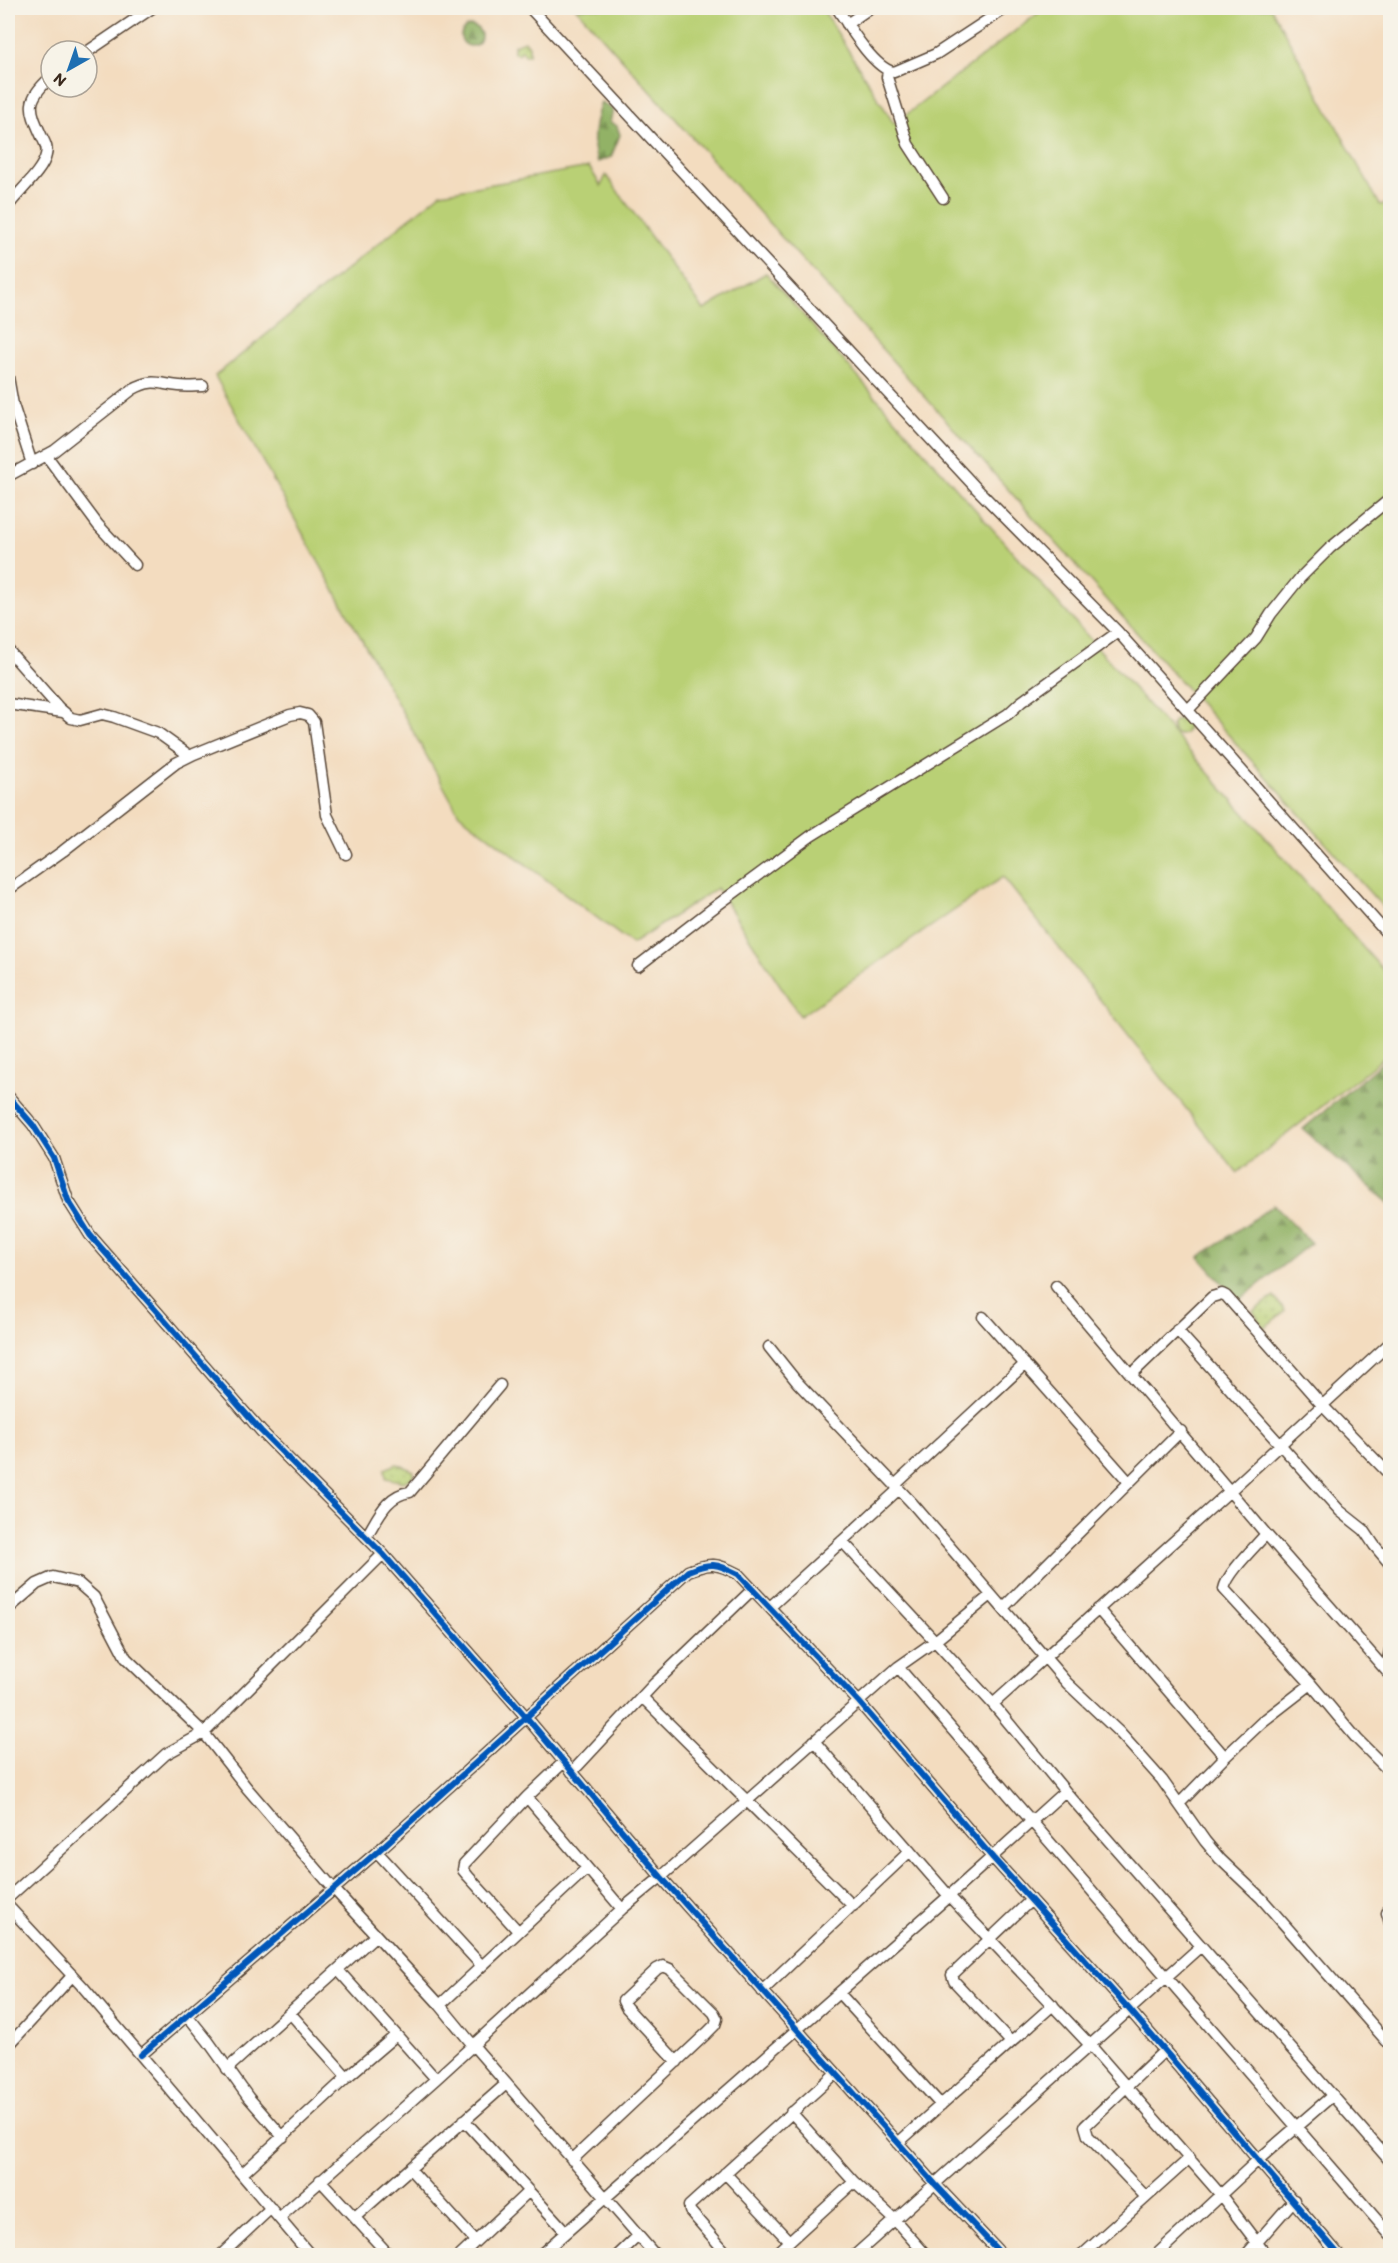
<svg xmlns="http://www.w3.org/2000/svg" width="1398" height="2263" viewBox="0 0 1398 2263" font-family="Itim,sans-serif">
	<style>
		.grass { fill: url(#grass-dots); stroke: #7a7d49; stroke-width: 1.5 }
		.forest { fill: url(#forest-firs); stroke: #666e42; stroke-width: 1.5 }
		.garden { fill: #b9d074; stroke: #7a7d49; stroke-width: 1.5 }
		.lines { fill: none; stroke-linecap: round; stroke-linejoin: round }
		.minor-casing { stroke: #574536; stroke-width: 13 }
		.minor { stroke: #fff; stroke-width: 10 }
		.cycleway-casing { stroke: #f7f3e8; stroke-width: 10 }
		.cycleway { stroke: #0057b8; stroke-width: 6 }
	</style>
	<defs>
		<pattern id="grass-dots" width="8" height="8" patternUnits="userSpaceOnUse" patternTransform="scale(1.5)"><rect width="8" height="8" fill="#b9d074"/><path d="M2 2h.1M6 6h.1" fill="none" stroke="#a0b364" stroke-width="1.8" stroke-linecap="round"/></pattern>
		<pattern id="forest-firs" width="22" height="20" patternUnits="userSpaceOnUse" patternTransform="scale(1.5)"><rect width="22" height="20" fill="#92b266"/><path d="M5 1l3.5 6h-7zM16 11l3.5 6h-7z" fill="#789153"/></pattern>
	</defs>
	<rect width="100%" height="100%" fill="#f7f3e8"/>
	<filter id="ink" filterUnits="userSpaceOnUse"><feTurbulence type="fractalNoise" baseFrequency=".0167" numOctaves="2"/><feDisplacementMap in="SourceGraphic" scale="12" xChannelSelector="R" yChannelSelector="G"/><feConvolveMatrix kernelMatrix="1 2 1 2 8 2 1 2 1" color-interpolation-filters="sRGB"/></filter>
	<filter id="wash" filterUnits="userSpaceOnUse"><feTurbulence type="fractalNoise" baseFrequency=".008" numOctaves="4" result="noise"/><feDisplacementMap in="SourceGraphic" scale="24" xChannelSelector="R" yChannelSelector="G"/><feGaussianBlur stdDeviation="1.35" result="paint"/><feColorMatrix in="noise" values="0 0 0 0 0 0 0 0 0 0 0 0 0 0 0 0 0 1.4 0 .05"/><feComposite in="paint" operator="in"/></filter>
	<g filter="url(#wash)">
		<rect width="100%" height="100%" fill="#f3dcbf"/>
		<path class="grass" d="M 524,41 L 529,45 L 529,55 L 525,55 L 522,50 L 519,54 L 514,53 L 514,44 L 514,48 L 516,44 Z
			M1172 727a8 8 0 1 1 16 0a8 8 0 1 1-16 0Z
			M 1274,1297 L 1285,1311 L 1264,1328 L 1253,1311 Z
			M 397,1464 L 414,1471 L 412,1478 L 403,1482 L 386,1478 L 385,1469 Z"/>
		<path class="forest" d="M461 36a10 10 0 1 1 20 0a10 10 0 1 1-20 0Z
			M 601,102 L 613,110 L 610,122 L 617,126 L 620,135 L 611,157 L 598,162 C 590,145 595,120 601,102 Z
			M 1390,1056 L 1390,1204 L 1303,1129 Z
			M 1274,1205 L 1311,1243 L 1238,1301 L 1199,1257 Z"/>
		<path class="garden" d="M 576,8 L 822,8 L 894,124 L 1045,8 L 1271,8 L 1380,205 L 1390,203 L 1390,915 Z
			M 589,167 L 601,186 L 606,175 L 704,310 L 766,273 L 1390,978 L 1390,1053 L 1237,1173 L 1003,877 L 800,1016 L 717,888 L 632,944 L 459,814 L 215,376 L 441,193 Z"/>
	</g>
	<g filter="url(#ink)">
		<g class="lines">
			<g class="minor-casing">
				<path id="minor" d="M 530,8 L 978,490 L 1118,632 L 1390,937
					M 837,8 C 848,25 874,69 894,72 L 936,54 L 1006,8
					M 847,24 L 870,8
					M 87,52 L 152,8
					M 888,71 L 887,77 L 908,144 L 943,198
					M 8,206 C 18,192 43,171 46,155 C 48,148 45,143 42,137 C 29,108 25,101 51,77
					M 8,377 L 13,405 L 32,464
					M 46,455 L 98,525 L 135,565
					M 8,476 L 54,451 L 133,389 C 153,378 158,384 179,386 C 187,387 196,386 203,386
					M 8,650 L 59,708 L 71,718 L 80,720 L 102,714 L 114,717 L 158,733 L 190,756
					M 8,704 L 63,712
					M 1188,710 L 1256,638 L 1271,614 L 1300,578 L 1330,548 L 1390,499
					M 8,890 L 63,851 L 176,763 L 194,754 L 290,715 L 300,713 L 308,715 L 314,722 L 327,815 L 346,854
					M 638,966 L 712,909 L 811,836 L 1008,714 L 1021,702 L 1118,632
					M 8,1096 L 33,1125 L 54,1158 L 68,1200 L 90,1235 L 261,1431 L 383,1554 L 527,1718 L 661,1877 L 935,2184 L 1003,2256
					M 1056,1286 L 1266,1534 L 1390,1675
					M 983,1317 L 1129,1482
					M 1177,1330 L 1340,1511 L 1364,1530 L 1374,1545 L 1390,1564
					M 769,1347 L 797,1382 L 913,1504 L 1067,1683 L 1120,1733 L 1162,1780 L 1205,1841 L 1220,1859 L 1261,1898 L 1390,2045
					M 1132,1374 L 1212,1297 L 1222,1294 L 1226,1296 L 1322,1405 L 1390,1475
					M 895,1485 L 1025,1364
					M 1266,1534 C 1255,1547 1227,1573 1224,1589 L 1311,1684
					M 366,1537 C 378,1518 386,1495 410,1492 L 500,1385
					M 842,1541 L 935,1641 L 991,1595
					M 770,1607 L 899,1489
					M 1003,1608 L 1181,1431
					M 8,1609 L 37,1584 L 53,1577 L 78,1583 L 94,1597 L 126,1658 L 204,1733 L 247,1788 L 333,1888 L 440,2005 L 472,2044 L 656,2256
					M 1098,1609 L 1225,1757 L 1179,1804
					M 898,1667 L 935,1641 L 993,1704 L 1065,1791 L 1390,2161
					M 1386,1670 L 1390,1650
					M 642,1697 L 853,1906
					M 993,1704 L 1231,1490 L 1390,1343
					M 814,1741 L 949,1896 L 1090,2045 L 1220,2194 L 1267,2256
					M 1225,1757 L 1262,1722 L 1311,1684 L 1357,1739 L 1390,1772
					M 572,1772 L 655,1683 L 753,1589
					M 527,1797 L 622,1909
					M 377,1852 L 481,1965
					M 8,1898 L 166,1754 L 204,1733 L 383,1554
					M 8,1906 L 84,1988 L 311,2256
					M 1390,1906 L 1387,1913 L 1390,1923
					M 518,1931 L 468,1876 L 463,1870 L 464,1864 L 527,1797 L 564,1762
					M 338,1970 L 436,2079
					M 762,1991 L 910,1851
					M 839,1993 L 941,2105
					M 440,2005 L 586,1869
					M 290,2013 L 347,2077
					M 187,2015 L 208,2041 L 248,2097 L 283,2137
					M 1011,2042 L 954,1981 L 952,1975 L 1031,1900
					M 8,2046 L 72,1976
					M 141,2055 L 377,1852 L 688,1571 C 710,1562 717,1563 738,1574 L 859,1702 L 993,1858 L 1129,2009 L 1340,2256
					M 227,2069 L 376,1935
					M 791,2112 L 854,2182 L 894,2219 L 927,2256
					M 464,2120 L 566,2232
					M 898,2143 L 1053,2005
					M 572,2160 L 707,2033 L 715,2025 L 717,2019 L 714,2013 L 670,1969 L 663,1966 L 657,1969 L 623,2001 L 626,2007 L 677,2062
					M 410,2169 L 475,2241
					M 725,2173 L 789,2241
					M 242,2174 L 347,2077 L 395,2036
					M 320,2180 L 390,2256
					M 1146,2197 L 1088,2136 L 1085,2126 L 1165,2050
					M 355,2217 L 506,2084
					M 279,2218 L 436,2079 L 622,1909 L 661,1877 L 898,1667 L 1390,2235
					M 220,2256 L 271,2208
					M 460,2256 L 529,2191
					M 539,2256 L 949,1896 L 1065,1791
					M 617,2256 L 638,2236
					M 729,2256 L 690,2211 L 689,2206 L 836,2073
					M 773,2256 L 854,2182
					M 854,2256 L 1201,1946
					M 1081,2256 L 1190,2158
					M 1155,2256 L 1258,2160 L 1333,2095
					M 1245,2256 L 1294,2200"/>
			</g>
			<use href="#minor" class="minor"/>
			<g class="cycleway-casing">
				<path id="cycleway" d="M 8,1096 L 33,1125 L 54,1158 L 68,1200 L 90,1235 L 261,1431 L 383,1554 L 527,1718 L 661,1877 L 935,2184 L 1003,2256
					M 141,2055 L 377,1852 L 688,1571 C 710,1562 717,1563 738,1574 L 859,1702 L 993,1858 L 1129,2009 L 1340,2256"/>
			</g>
			<use href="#cycleway" class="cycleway"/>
		</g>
	</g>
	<rect width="1398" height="2263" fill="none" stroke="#f7f3e8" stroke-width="30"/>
	<g transform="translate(69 69) rotate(220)"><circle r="28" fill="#f7f3e8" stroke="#aca397" stroke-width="1.5"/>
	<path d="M0-4.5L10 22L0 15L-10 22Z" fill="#1f6fb2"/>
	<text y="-9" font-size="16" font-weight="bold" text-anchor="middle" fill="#3b2a1e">N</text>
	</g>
</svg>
